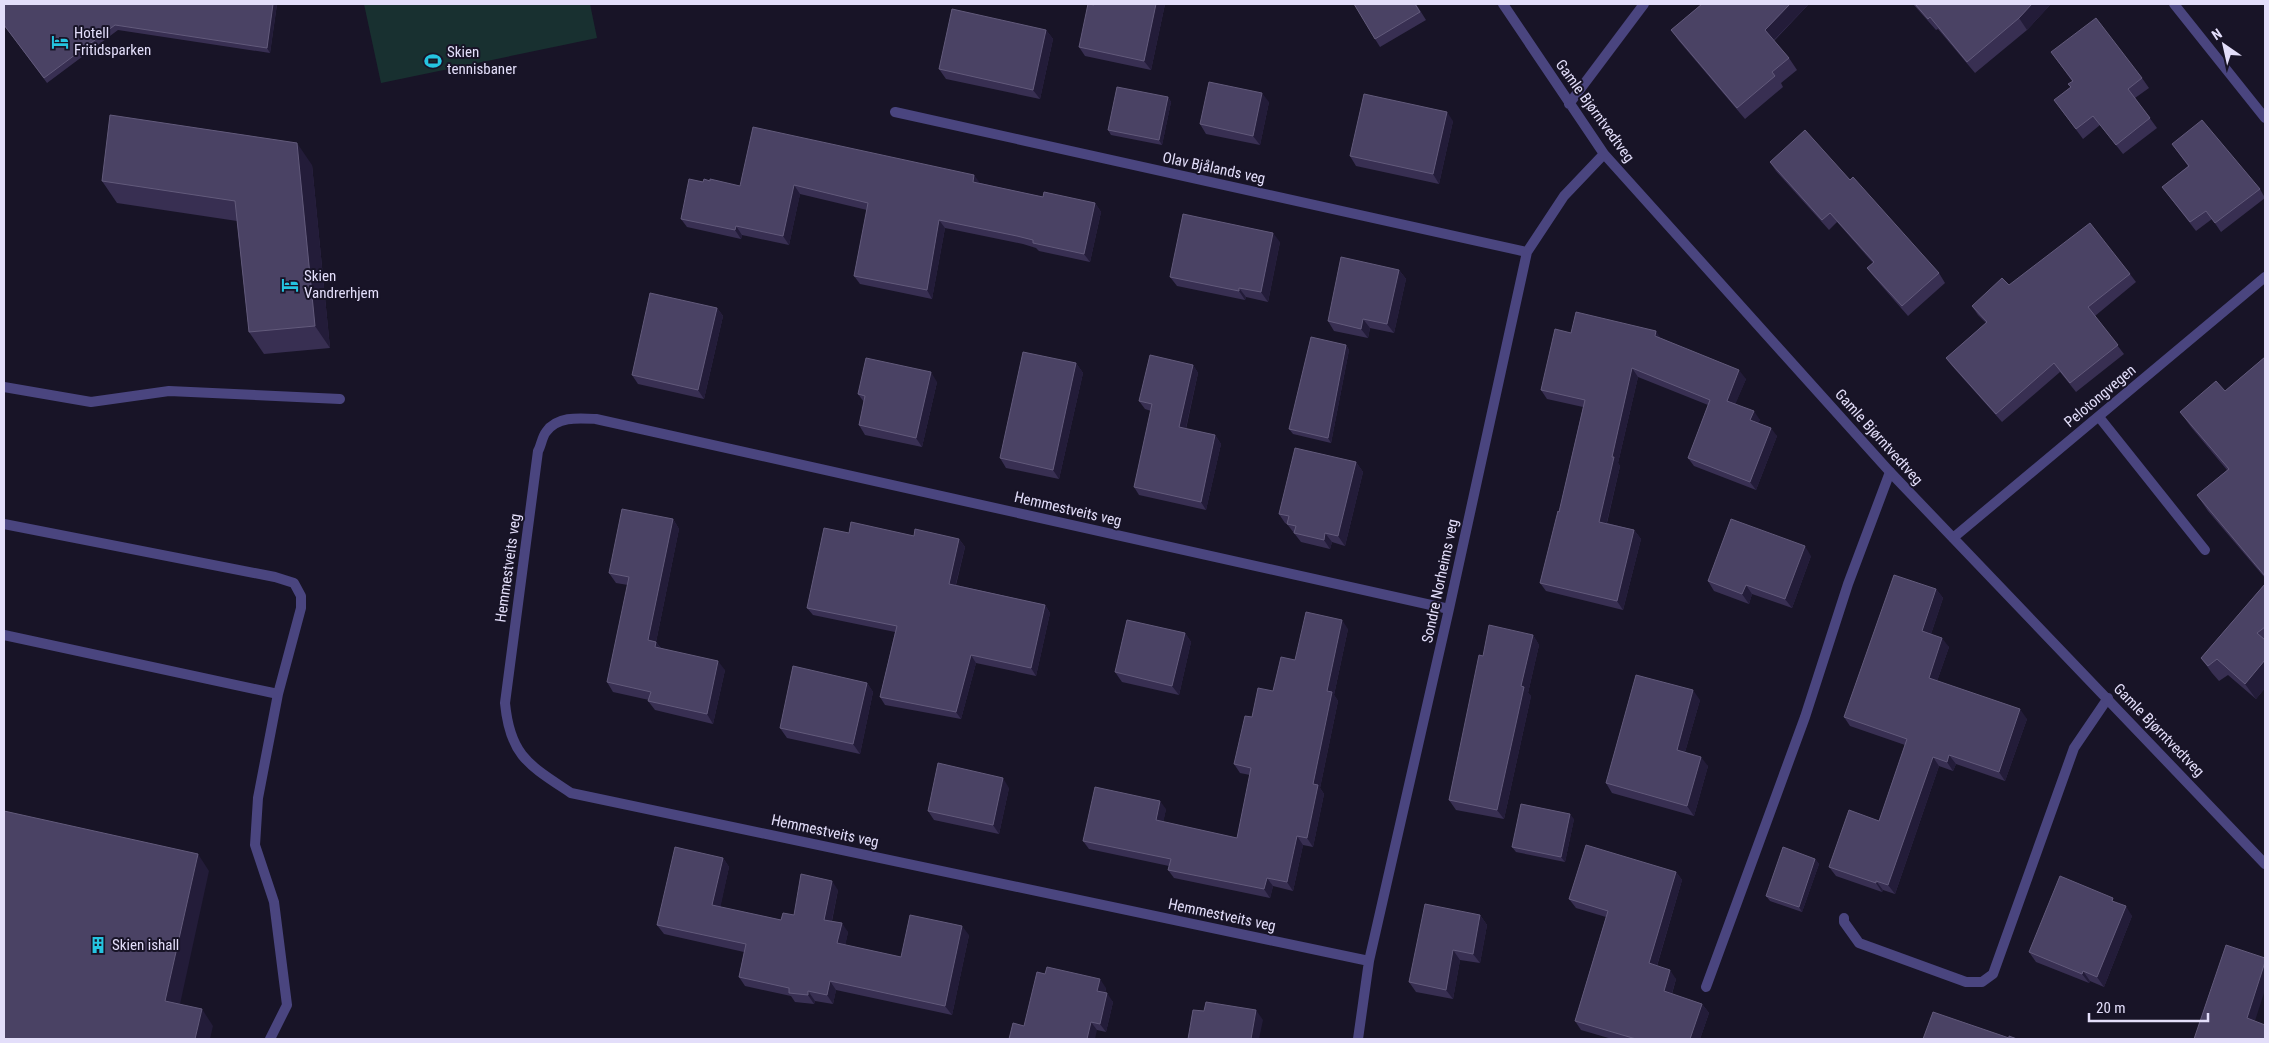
<svg xmlns="http://www.w3.org/2000/svg" width="2269" height="1043" viewBox="0 0 2269 1043" font-family="'Roboto Condensed',sans-serif">
	<style>
		.green { fill: #183030 }
		.lines { fill: none; stroke-linecap: round; stroke-linejoin: round }
		.lane { stroke: #4a457f; stroke-width: 10 }
		.street { stroke: #4a457f; stroke-width: 10 }
		.wall { fill: #382f52 }
		.shaded-wall { fill: #231c39 }
		.building { fill: #4a4264; stroke: #625a7b }
		.labels { text-anchor: middle; stroke-width: 4; stroke-linejoin: round; paint-order: stroke }
		.poi-label { font-size: 15px; fill: #e3defa; stroke: #181427; text-anchor: start }
		.street-label { font-size: 15px; fill: #e3defa; stroke: #181427 }
	</style>
	<rect width="100%" height="100%" fill="#181427"/>
	<path class="green" d="M 364,4 L 590,4 L 597,38 L 381,83 Z"/>
	<g class="lines">
		<path class="lane" d="M 4,387 L 91,402 L 169,391 L 340,399
			M 2099,417 L 2205,550
			M 4,524 L 275,577 L 294,583 L 301,596 L 301,608 L 278,694 L 258,798 L 255,845 L 274,902 L 287,1005 L 270,1039
			M 4,635 L 278,694
			M 1844,918 L 1844,922 L 1859,943 L 1966,982 L 1982,982 L 1993,974 L 2074,748 L 2108,698
			M 1706,987 L 1805,717 L 1848,584 L 1890,472"/>
		<path class="street" d="M 1503,4 L 1604,154 L 1890,472 L 2265,864
			M 2174,4 L 2265,118
			M 1569,104 L 1644,4
			M 895,112 L 1527,252
			M 1953,538 L 2265,277
			M 1369,961 L 571,793 C 529,765 510,756 505,703 L 538,451 C 541,446 542,437 546,432 C 557,416 579,418 596,419 L 1449,609
			M 1358,1039 L 1369,961 L 1449,609 L 1527,252 L 1564,196 L 1604,154"/>
	</g>
	<path class="wall" d="M 4,4 L 277,4 L 270,53 L 118,30 L 47,83 L 4,25 Z
		M 1094,4 L 1165,4 L 1151,70 L 1085,56 L 1079,47 Z
		M 1354,4 L 1416,4 L 1426,20 L 1380,47 L 1375,39 Z
		M 1702,4 L 1809,4 L 1774,41 L 1789,58 L 1797,70 L 1781,83 L 1783,87 L 1745,119 L 1679,41 L 1671,30 Z
		M 1913,4 L 2051,4 L 2027,30 L 1975,73 L 1938,29 L 1936,30 Z
		M 1046,30 L 1053,39 L 1040,99 L 946,79 L 939,69 Z
		M 2051,52 L 2142,78 L 2149,88 L 2135,98 L 2157,128 L 2123,154 L 2100,125 L 2083,139 L 2054,100 L 2071,87 L 2072,81 Z
		M 1168,97 L 1171,102 L 1162,145 L 1111,135 L 1108,130 Z
		M 1269,102 L 1260,145 L 1206,134 L 1200,124 Z
		M 1453,121 L 1439,184 L 1356,166 L 1350,156 Z
		M 2172,144 L 2260,189 L 2265,198 L 2221,232 L 2212,219 L 2196,231 L 2162,187 L 2188,166 Z
		M 1770,162 L 1850,180 L 1939,273 L 1945,283 L 1908,316 L 1874,277 L 1867,268 L 1873,263 L 1837,222 L 1829,230 L 1776,171 Z
		M 312,165 L 330,348 L 264,354 L 249,332 L 237,221 L 117,203 L 102,181 Z
		M 710,181 L 740,186 L 980,183 L 1043,197 L 1095,203 L 1101,212 L 1090,262 L 1039,251 L 1036,248 L 1023,244 L 945,228 L 932,299 L 860,284 L 854,276 L 867,210 L 800,194 L 789,245 L 742,235 L 741,239 L 687,227 L 681,219 L 703,182 Z
		M 1280,242 L 1268,302 L 1246,297 L 1245,300 L 1177,286 L 1170,277 Z
		M 1399,270 L 1406,279 L 1394,333 L 1370,328 L 1368,338 L 1334,331 L 1328,321 Z
		M 2130,274 L 2136,282 L 2095,316 L 2124,354 L 2076,392 L 2060,372 L 2002,422 L 1952,366 L 1946,358 L 1986,323 L 1978,315 L 1972,306 L 2009,285 Z
		M 717,308 L 723,316 L 704,399 L 638,384 L 632,375 Z
		M 1571,333 L 1661,338 L 1746,379 L 1735,404 L 1760,420 L 1758,423 L 1777,436 L 1756,490 L 1694,466 L 1688,458 L 1708,405 L 1638,377 L 1618,463 L 1620,466 L 1607,523 L 1634,530 L 1641,539 L 1623,610 L 1546,591 L 1540,583 L 1559,512 L 1583,407 L 1547,399 L 1541,390 Z
		M 1346,345 L 1349,350 L 1331,443 L 1293,434 L 1289,429 Z
		M 2265,357 L 2265,578 L 2208,511 L 2197,495 L 2227,470 L 2191,427 L 2180,412 L 2225,391 Z
		M 1076,363 L 1083,373 L 1059,479 L 1006,468 L 1000,458 Z
		M 1193,365 L 1198,373 L 1186,429 L 1215,435 L 1221,444 L 1206,510 L 1139,495 L 1134,487 L 1151,411 L 1145,409 L 1139,401 Z
		M 937,382 L 922,447 L 865,435 L 859,425 L 864,402 L 858,394 Z
		M 1356,462 L 1363,472 L 1345,546 L 1332,542 L 1330,549 L 1301,542 L 1287,524 L 1285,523 L 1279,514 Z
		M 673,519 L 679,529 L 656,642 L 661,648 L 725,670 L 713,724 L 655,710 L 648,701 L 649,700 L 613,692 L 607,682 L 628,585 L 616,583 L 609,573 Z
		M 849,533 L 914,536 L 959,539 L 965,547 L 956,585 L 1045,605 L 1050,613 L 1036,676 L 976,663 L 961,719 L 885,705 L 880,697 L 895,632 L 813,615 L 807,608 Z
		M 1811,556 L 1792,608 L 1752,594 L 1749,604 L 1714,591 L 1708,581 Z
		M 2265,584 L 2265,688 L 2256,699 L 2228,675 L 2219,681 L 2212,673 L 2201,658 Z
		M 1936,589 L 1943,598 L 1931,634 L 1949,647 L 1937,681 L 2027,719 L 2005,781 L 1956,764 L 1953,771 L 1939,766 L 1895,894 L 1883,890 L 1882,892 L 1836,876 L 1829,867 L 1879,821 L 1905,745 L 1850,726 L 1844,717 Z
		M 1348,629 L 1334,695 L 1338,701 L 1320,788 L 1324,794 L 1313,847 L 1303,845 L 1293,891 L 1273,886 L 1270,898 L 1174,878 L 1168,870 L 1169,866 L 1089,849 L 1083,841 L 1166,809 L 1163,822 L 1237,838 L 1250,775 L 1240,773 L 1234,764 L 1252,717 L 1273,691 L 1295,660 Z
		M 1185,633 L 1191,642 L 1179,695 L 1122,682 L 1115,672 Z
		M 1533,635 L 1539,645 L 1528,693 L 1531,696 L 1504,819 L 1456,810 L 1449,800 L 1483,656 Z
		M 867,683 L 873,692 L 860,754 L 787,738 L 780,728 Z
		M 1700,700 L 1685,752 L 1708,766 L 1694,816 L 1612,793 L 1606,783 Z
		M 1009,788 L 999,834 L 934,820 L 928,811 Z
		M 1574,819 L 1565,862 L 1516,852 L 1512,847 Z
		M 723,858 L 729,867 L 720,907 L 781,920 L 794,915 L 838,890 L 832,921 L 848,932 L 845,945 L 901,957 L 969,935 L 952,1015 L 836,990 L 833,1004 L 815,1001 L 814,1004 L 795,1002 L 791,996 L 745,986 L 739,977 L 744,952 L 664,934 L 657,925 Z
		M 1815,859 L 1819,864 L 1802,912 L 1770,901 L 1766,896 Z
		M 1676,872 L 1682,880 L 1657,966 L 1676,979 L 1672,994 L 1702,1004 L 1709,1013 L 1700,1039 L 1612,1039 L 1581,1030 L 1575,1021 L 1606,917 L 1576,908 L 1569,899 Z
		M 2117,903 L 2132,916 L 2104,987 L 2090,981 L 2089,983 L 2036,962 L 2029,952 Z
		M 1480,915 L 1487,925 L 1480,963 L 1460,960 L 1453,999 L 1416,992 L 1409,982 Z
		M 1106,988 L 1105,993 L 1113,1002 L 1106,1032 L 1097,1030 L 1024,1026 Z"/>
	<path class="shaded-wall" d="M 273,4 L 277,4 L 270,53 L 267,48 Z
		M 1156,4 L 1165,4 L 1151,70 L 1144,61 Z
		M 1790,4 L 1809,4 L 1773,41 L 1765,30 Z
		M 2032,4 L 2051,4 L 2027,30 L 2019,18 Z
		M 1046,30 L 1053,39 L 1040,99 L 1033,90 Z
		M 1262,93 L 1269,102 L 1260,145 L 1253,136 Z
		M 1168,97 L 1171,102 L 1162,145 L 1159,140 Z
		M 1447,112 L 1453,121 L 1439,184 L 1433,174 Z
		M 297,143 L 312,165 L 330,348 L 315,326 Z
		M 974,175 L 980,183 L 973,182 Z
		M 794,185 L 800,194 L 789,245 L 783,236 Z
		M 1095,203 L 1101,212 L 1090,262 L 1084,254 Z
		M 939,220 L 945,228 L 932,299 L 927,290 Z
		M 736,226 L 742,235 L 741,239 L 735,230 Z
		M 1273,233 L 1280,242 L 1268,302 L 1261,292 Z
		M 1399,270 L 1406,279 L 1394,333 L 1387,324 Z
		M 1239,288 L 1246,297 L 1245,300 L 1239,291 Z
		M 717,308 L 723,316 L 704,399 L 698,390 Z
		M 1363,319 L 1370,328 L 1368,338 L 1361,329 Z
		M 1656,331 L 1662,340 L 1655,336 Z
		M 1346,345 L 1349,350 L 1331,443 L 1328,438 Z
		M 1076,363 L 1083,373 L 1059,479 L 1053,470 Z
		M 1193,365 L 1198,373 L 1184,436 L 1179,427 Z
		M 1632,368 L 1638,377 L 1618,463 L 1620,466 L 1605,530 L 1599,522 L 1612,457 Z
		M 1739,370 L 1746,379 L 1733,410 L 1727,401 Z
		M 931,372 L 937,382 L 922,447 L 916,438 Z
		M 1754,411 L 1760,420 L 1756,429 L 1750,420 Z
		M 1771,428 L 1777,436 L 1756,490 L 1750,482 Z
		M 1215,435 L 1221,444 L 1206,510 L 1201,502 Z
		M 1356,462 L 1363,472 L 1345,546 L 1338,536 Z
		M 673,519 L 679,529 L 656,642 L 663,651 L 662,657 L 648,640 Z
		M 1634,530 L 1641,539 L 1623,610 L 1617,601 Z
		M 1325,533 L 1332,542 L 1330,549 L 1324,540 Z
		M 959,539 L 965,547 L 954,591 L 949,584 Z
		M 1805,546 L 1811,556 L 1792,608 L 1785,599 Z
		M 1746,585 L 1752,594 L 1749,604 L 1742,594 Z
		M 1936,589 L 1943,598 L 1929,640 L 1922,631 Z
		M 1045,605 L 1050,613 L 1036,676 L 1031,668 Z
		M 1342,620 L 1348,629 L 1334,695 L 1338,701 L 1320,788 L 1324,794 L 1313,847 L 1307,838 L 1313,784 L 1327,691 Z
		M 1185,633 L 1191,642 L 1179,695 L 1172,686 Z
		M 1533,635 L 1539,645 L 1528,693 L 1531,696 L 1504,819 L 1497,810 L 1521,686 Z
		M 1942,638 L 1949,647 L 1935,687 L 1929,678 Z
		M 971,655 L 976,663 L 961,719 L 956,712 Z
		M 2265,660 L 2265,688 L 2256,699 L 2245,684 Z
		M 718,661 L 725,670 L 713,724 L 707,714 Z
		M 867,683 L 873,692 L 860,754 L 853,744 Z
		M 1693,690 L 1700,700 L 1683,759 L 1677,750 Z
		M 2020,709 L 2027,719 L 2005,781 L 1999,772 Z
		M 1949,755 L 1956,764 L 1953,771 L 1947,762 Z
		M 1701,757 L 1708,766 L 1694,816 L 1687,806 Z
		M 1933,757 L 1939,766 L 1895,894 L 1888,885 Z
		M 1003,778 L 1009,788 L 999,834 L 993,825 Z
		M 1160,801 L 1166,809 L 1162,829 L 1156,820 Z
		M 1570,814 L 1574,819 L 1565,862 L 1561,857 Z
		M 1297,836 L 1303,845 L 1293,891 L 1287,882 Z
		M 198,854 L 209,871 L 177,1018 L 165,1001 Z
		M 723,858 L 729,867 L 719,914 L 712,905 Z
		M 1815,859 L 1819,864 L 1802,912 L 1799,907 Z
		M 1676,872 L 1682,880 L 1655,972 L 1649,963 Z
		M 1267,878 L 1273,886 L 1270,898 L 1264,889 Z
		M 832,881 L 838,890 L 830,929 L 824,920 Z
		M 1876,881 L 1883,890 L 1882,892 L 1876,883 Z
		M 2126,906 L 2132,916 L 2104,987 L 2097,977 Z
		M 1480,915 L 1487,925 L 1480,963 L 1473,954 Z
		M 842,923 L 848,932 L 844,952 L 837,943 Z
		M 962,926 L 969,935 L 952,1015 L 945,1006 Z
		M 1453,950 L 1460,960 L 1453,999 L 1446,990 Z
		M 2265,962 L 2265,990 L 2253,1027 L 2247,1018 Z
		M 1670,970 L 1676,979 L 1670,1000 L 1664,991 Z
		M 2083,971 L 2090,981 L 2089,983 L 2082,974 Z
		M 1100,979 L 1106,988 L 1103,1000 L 1097,991 Z
		M 830,981 L 836,990 L 833,1004 L 827,995 Z
		M 808,991 L 815,1001 L 814,1004 L 808,995 Z
		M 1107,993 L 1113,1002 L 1106,1032 L 1100,1024 Z
		M 1702,1004 L 1709,1013 L 1700,1039 L 1690,1039 Z
		M 202,1009 L 213,1026 L 210,1039 L 195,1039 Z
		M 1256,1010 L 1263,1020 L 1259,1039 L 1251,1039 Z
		M 1091,1022 L 1097,1030 L 1095,1039 L 1087,1039 Z"/>
	<path class="building" d="M 4,4 L 273,4 L 267,48 L 115,25 L 44,78 L 4,25 Z
		M 1088,4 L 1094,5 L 1094,4 L 1156,4 L 1144,61 L 1079,47 Z
		M 1354,4 L 1415,4 L 1420,12 L 1375,39 Z
		M 1702,4 L 1790,4 L 1765,30 L 1789,58 L 1772,72 L 1775,76 L 1737,108 L 1671,30 Z
		M 1915,4 L 2032,4 L 2019,18 L 1967,62 L 1930,17 L 1928,19 Z
		M 952,9 L 1046,30 L 1033,90 L 939,69 Z
		M 2096,18 L 2142,78 L 2128,89 L 2150,118 L 2116,145 L 2093,116 L 2076,129 L 2054,100 L 2071,87 L 2068,84 L 2073,81 L 2051,52 Z
		M 1209,82 L 1262,93 L 1253,136 L 1200,124 Z
		M 1117,87 L 1168,97 L 1159,140 L 1108,130 Z
		M 1364,94 L 1447,112 L 1433,174 L 1350,156 Z
		M 110,115 L 297,143 L 315,326 L 249,332 L 235,201 L 102,181 Z
		M 2202,120 L 2260,189 L 2215,223 L 2206,211 L 2190,222 L 2162,187 L 2189,166 L 2172,144 Z
		M 753,127 L 974,175 L 973,182 L 1043,197 L 1044,192 L 1095,203 L 1084,254 L 1033,243 L 1033,240 L 1017,236 L 939,220 L 927,290 L 854,276 L 868,203 L 794,185 L 783,236 L 736,226 L 735,230 L 681,219 L 689,179 L 703,182 L 704,179 L 710,181 L 710,179 L 740,186 Z
		M 1805,130 L 1850,180 L 1853,177 L 1939,273 L 1902,306 L 1867,268 L 1874,262 L 1830,213 L 1822,220 L 1770,162 Z
		M 1183,214 L 1273,233 L 1261,292 L 1239,288 L 1239,291 L 1170,277 Z
		M 2090,223 L 2130,274 L 2088,307 L 2118,345 L 2070,383 L 2054,363 L 1996,414 L 1946,358 L 1987,322 L 1972,306 L 2002,278 L 2009,285 Z
		M 1341,257 L 1399,270 L 1387,324 L 1363,319 L 1361,329 L 1328,321 Z
		M 650,293 L 717,308 L 698,390 L 632,375 Z
		M 1576,312 L 1656,331 L 1655,336 L 1739,370 L 1727,401 L 1754,411 L 1750,420 L 1771,428 L 1750,482 L 1688,458 L 1710,400 L 1632,368 L 1612,457 L 1614,457 L 1599,522 L 1634,530 L 1617,601 L 1540,583 L 1558,511 L 1559,512 L 1585,400 L 1541,390 L 1555,329 L 1571,333 Z
		M 1311,337 L 1346,345 L 1328,438 L 1289,429 Z
		M 1023,352 L 1076,363 L 1053,470 L 1000,458 Z
		M 1150,355 L 1193,365 L 1179,427 L 1215,435 L 1201,502 L 1134,487 L 1152,404 L 1139,401 Z
		M 2265,357 L 2265,576 L 2197,495 L 2229,469 L 2180,412 L 2216,381 L 2225,391 Z
		M 866,358 L 931,372 L 916,438 L 859,425 L 865,396 L 858,394 Z
		M 1295,448 L 1356,462 L 1338,536 L 1325,533 L 1324,540 L 1294,533 L 1296,526 L 1287,524 L 1289,516 L 1279,514 Z
		M 622,509 L 673,519 L 648,640 L 656,642 L 655,647 L 718,661 L 707,714 L 648,701 L 651,692 L 607,682 L 629,577 L 609,573 Z
		M 1731,519 L 1805,546 L 1785,599 L 1746,585 L 1742,594 L 1708,581 Z
		M 851,522 L 914,536 L 915,529 L 959,539 L 949,584 L 1045,605 L 1031,668 L 971,655 L 956,712 L 880,697 L 897,626 L 807,608 L 824,528 L 849,533 Z
		M 1894,575 L 1936,589 L 1922,631 L 1942,638 L 1929,678 L 2020,709 L 1999,772 L 1949,755 L 1947,762 L 1933,757 L 1888,885 L 1876,881 L 1876,883 L 1829,867 L 1849,810 L 1879,821 L 1907,739 L 1844,717 Z
		M 2265,584 L 2265,627 L 2257,633 L 2265,640 L 2265,660 L 2245,684 L 2217,659 L 2208,666 L 2201,658 Z
		M 1306,612 L 1342,620 L 1327,691 L 1332,692 L 1313,784 L 1318,785 L 1307,838 L 1297,836 L 1287,882 L 1267,878 L 1264,889 L 1168,870 L 1171,859 L 1083,841 L 1095,787 L 1160,801 L 1156,820 L 1237,838 L 1251,768 L 1234,764 L 1245,716 L 1252,717 L 1258,688 L 1273,691 L 1281,657 L 1295,660 Z
		M 1127,620 L 1185,633 L 1172,686 L 1115,672 Z
		M 1489,625 L 1533,635 L 1521,686 L 1524,687 L 1497,810 L 1449,800 L 1479,655 L 1483,656 Z
		M 793,666 L 867,683 L 853,744 L 780,728 Z
		M 1636,675 L 1693,690 L 1677,750 L 1701,757 L 1687,806 L 1606,783 Z
		M 938,763 L 1003,778 L 993,825 L 928,811 Z
		M 1521,804 L 1570,814 L 1561,857 L 1512,847 Z
		M 4,811 L 198,854 L 165,1001 L 202,1009 L 195,1039 L 4,1039 Z
		M 1586,845 L 1676,872 L 1649,963 L 1670,970 L 1664,991 L 1702,1004 L 1690,1039 L 1636,1039 L 1575,1021 L 1608,911 L 1569,899 Z
		M 675,847 L 723,858 L 712,905 L 781,920 L 783,913 L 794,915 L 801,874 L 832,881 L 824,920 L 842,923 L 837,943 L 901,957 L 910,915 L 962,926 L 945,1006 L 830,981 L 827,995 L 808,991 L 808,995 L 789,993 L 789,988 L 739,977 L 746,944 L 657,925 Z
		M 1783,847 L 1815,859 L 1799,907 L 1766,896 Z
		M 2060,876 L 2113,898 L 2112,901 L 2126,906 L 2097,977 L 2083,971 L 2082,974 L 2029,952 Z
		M 1425,904 L 1480,915 L 1473,954 L 1453,950 L 1446,990 L 1409,982 Z
		M 2226,945 L 2265,958 L 2265,962 L 2247,1018 L 2265,1025 L 2265,1039 L 2194,1039 Z
		M 1047,967 L 1100,979 L 1097,991 L 1107,993 L 1100,1024 L 1091,1022 L 1087,1039 L 1009,1039 L 1013,1023 L 1024,1026 L 1037,972 L 1045,974 Z
		M 1206,1002 L 1256,1010 L 1251,1039 L 1188,1039 L 1193,1010 L 1204,1011 Z
		M 1933,1012 L 2009,1038 L 2009,1036 L 2017,1039 L 1923,1039 Z"/>
	<defs>
		<g id="hotel-bare" transform="scale(1.35)"><path d="M-6-4.5h1.5V1H6V5H4.5V3h-9V5H-6ZM-4 0a1.8 1.8 0 1 1 3.6 0ZM.5 0V-2.5h3Q6-2.5 6 0Z" fill="#25c4e0" stroke="#181427" stroke-width="2.5" paint-order="stroke"/></g>
		<g id="stadium-bare" transform="scale(1.35)"><path d="M0-5a6.5 5 0 1 0 0 10a6.5 5 0 1 0 0-10ZM-3.5-1.8h7v3.6h-7Z" fill="#25c4e0" stroke="#181427" stroke-width="2.5" paint-order="stroke"/></g>
		<g id="building-bare" transform="scale(1.35)"><path d="M-4-6H4V6H1V3H-1V6H-4ZM-2.5-4.3h1.7v1.8h-1.7ZM.8-4.3h1.7v1.8H.8ZM-2.5-1h1.7V.8h-1.7ZM.8-1h1.7V.8H.8Z" fill="#25c4e0" stroke="#181427" stroke-width="2.5" paint-order="stroke"/></g>
	</defs>
	<g fill-rule="evenodd">
		<use href="#hotel-bare" x="60" y="42"/>
		<use href="#stadium-bare" x="433" y="61"/>
		<use href="#hotel-bare" x="290" y="285"/>
		<use href="#building-bare" x="98" y="945"/>
	</g>
	<g class="labels">
		<g class="poi-label">
			<text x="74" y="38">Hotell<tspan x="74" dy="17">Fritidsparken</tspan></text>
			<text x="447" y="57">Skien<tspan x="447" dy="17">tennisbaner</tspan></text>
			<text x="304" y="281">Skien<tspan x="304" dy="17">Vandrerhjem</tspan></text>
			<text x="112" y="950">Skien ishall</text>
		</g>
		<g class="street-label">
			<text transform="translate(1595 111) rotate(54)" y="5">Gamle Bjørntvedtveg</text>
			<text transform="translate(1214 168) rotate(12)" y="5">Olav Bjålands veg</text>
			<text transform="translate(2100 396) rotate(-40)" y="5">Pelotongvegen</text>
			<text transform="translate(1879 437) rotate(48)" y="5">Gamle Bjørntvedtveg</text>
			<text transform="translate(1068 509) rotate(13)" y="5">Hemmestveits veg</text>
			<text transform="translate(508 568) rotate(-82)" y="5">Hemmestveits veg</text>
			<text transform="translate(1440 581) rotate(-78)" y="5">Sondre Norheims veg</text>
			<text transform="translate(2159 730) rotate(46)" y="5">Gamle Bjørntvedtveg</text>
			<text transform="translate(825 831) rotate(12)" y="5">Hemmestveits veg</text>
			<text transform="translate(1222 915) rotate(12)" y="5">Hemmestveits veg</text>
		</g>
	</g>
	<rect width="2269" height="1043" fill="none" stroke="#e3defa" stroke-width="10"/>
	<g transform="translate(2224 45) rotate(326)" stroke="#181427" stroke-width="4" paint-order="stroke">
	<path d="M0-4L9 19L0 12L-9 19Z" fill="#e3defa"/>
	<text y="-8" font-size="14" font-weight="bold" text-anchor="middle" fill="#e3defa">N</text>
	</g>
	<path d="M2089 1013v8h119v-8" fill="none" stroke="#e3defa" stroke-width="2.5"/>
	<text x="2096" y="1013" font-size="15" fill="#e3defa" stroke="#181427" stroke-width="4" paint-order="stroke">20 m</text>
</svg>
